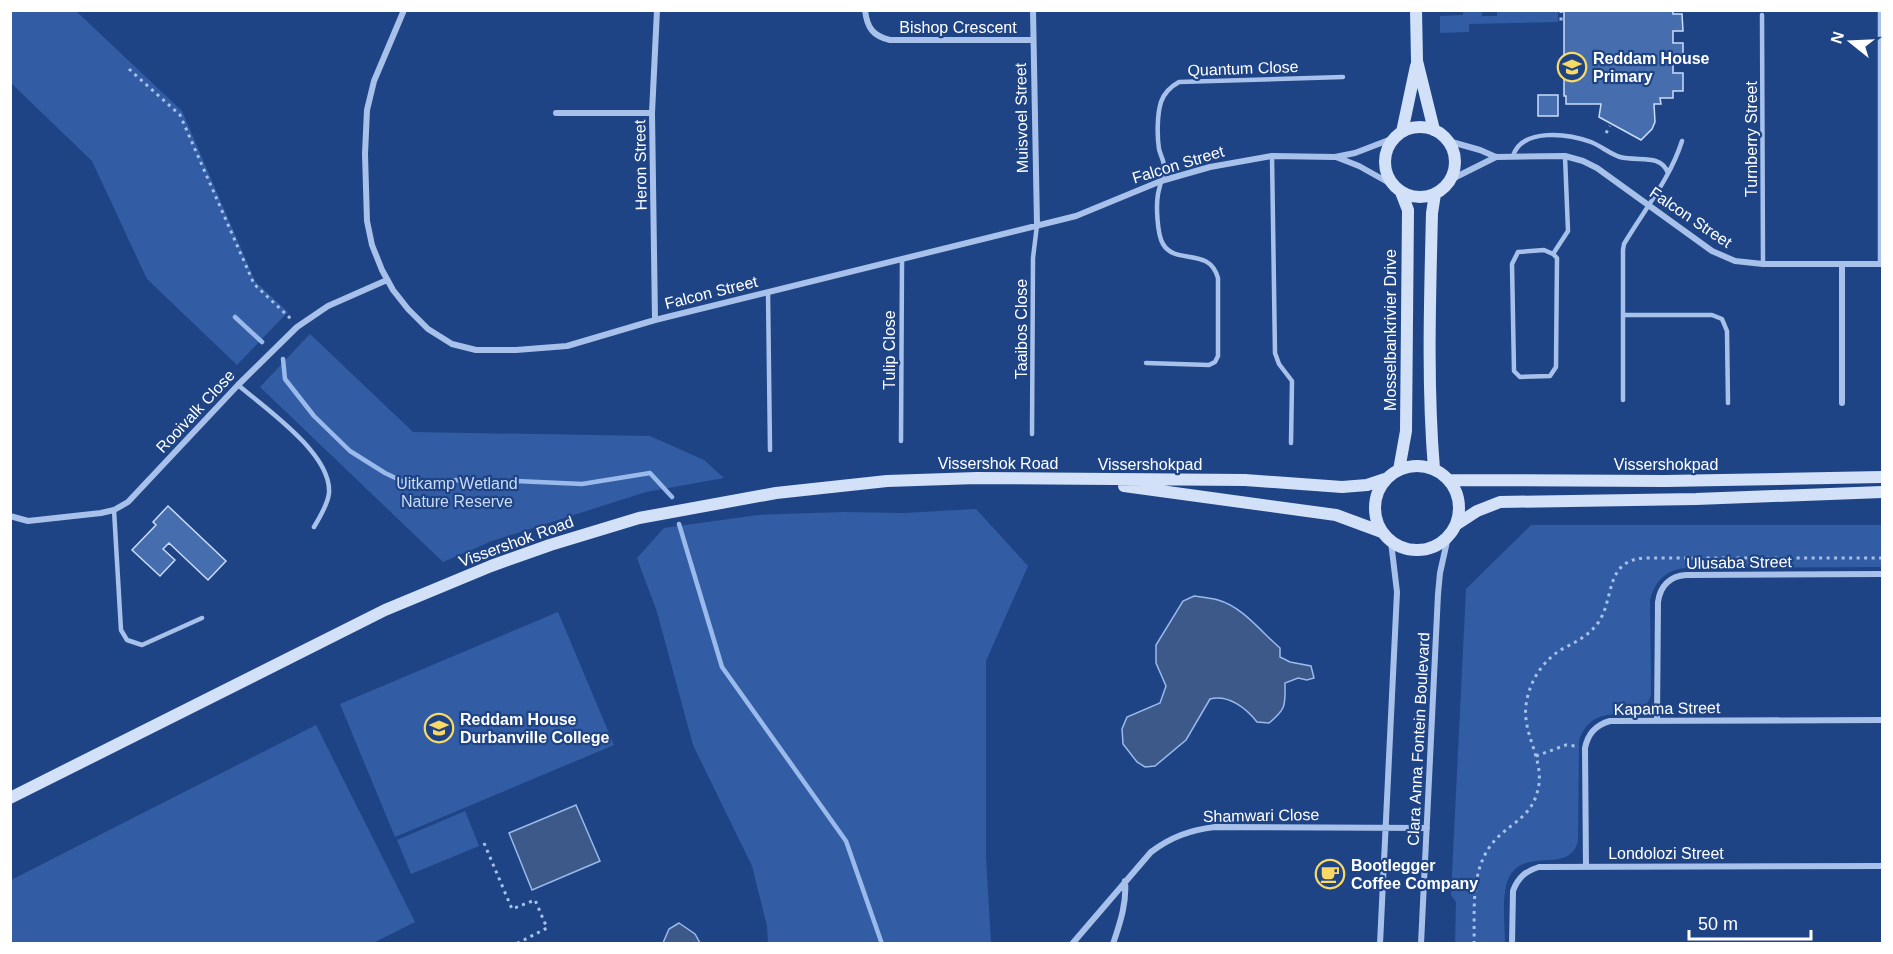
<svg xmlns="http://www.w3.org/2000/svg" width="1893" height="954" viewBox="0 0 1893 954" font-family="Arial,sans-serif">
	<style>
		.green { fill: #325da4 }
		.water { fill: #3d598a; stroke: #9abaec; stroke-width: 1.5 }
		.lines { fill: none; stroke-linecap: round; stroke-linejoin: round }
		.stream { stroke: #9abaec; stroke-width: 4.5 }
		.building { fill: #466eaf; stroke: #cbdcf8; stroke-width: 1.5 }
		.path { stroke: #a7c1ea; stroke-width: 3; stroke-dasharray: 3 4.5; stroke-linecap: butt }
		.lane { stroke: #a7c1ea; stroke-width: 4.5 }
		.street { stroke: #a7c1ea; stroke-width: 6 }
		.secondary { stroke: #d2e0f8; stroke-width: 12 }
		.labels { text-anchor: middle; stroke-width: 4.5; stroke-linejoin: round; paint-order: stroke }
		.street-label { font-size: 16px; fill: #fff; stroke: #1e4486 }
		.poi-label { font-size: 16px; font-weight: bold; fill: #fff; stroke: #1e4486; text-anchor: start }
		.park-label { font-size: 16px; fill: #cbdcf8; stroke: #1e4486 }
	</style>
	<rect width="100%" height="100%" fill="#1e4486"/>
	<path class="green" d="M 10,11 L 76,11 L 182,111 L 255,281 L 288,312 L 237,365 L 147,279 L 92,161 L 11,83 Z
		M 1463,11 L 1482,11 L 1482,16 L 1497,16 L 1497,11 L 1558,11 L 1558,22 L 1469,24 L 1469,32 L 1440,33 L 1440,16 L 1463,15 Z
		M 310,334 L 413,432 L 650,436 L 704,460 L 724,478 L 646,492 L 492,541 L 443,562 L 260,387 Z
		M 976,509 L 1028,566 L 986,661 L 986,858 L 991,943 L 768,943 L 767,926 L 752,866 L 693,745 L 657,612 L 637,558 L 664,528 L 758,515 L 843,512 L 904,513 Z
		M 1531,525 L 1882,525 L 1882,567 L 1685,568 C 1666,570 1655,581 1650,600 L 1651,694 C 1643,731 1594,694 1579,741 L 1578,840 C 1571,878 1517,841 1506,886 C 1502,904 1505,925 1505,943 L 1455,943 L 1456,902 L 1451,895 L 1466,589 Z
		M 558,612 L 614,745 L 395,837 L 340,704 Z
		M 316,725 L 415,922 L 373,943 L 11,943 L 11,880 Z
		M 465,811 L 479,846 L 411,874 L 397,840 Z"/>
	<path class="water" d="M 1194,596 C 1202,597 1211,598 1218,600 C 1243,607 1261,632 1280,648 L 1280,657 L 1290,662 L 1311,666 L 1314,678 L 1307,680 L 1298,678 L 1285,683 C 1285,705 1287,708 1269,723 L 1257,722 C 1246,708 1228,694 1210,699 L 1186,740 L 1155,766 L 1145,767 L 1137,762 L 1123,744 L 1122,729 L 1127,717 L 1160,703 L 1166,686 L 1156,663 L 1156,645 L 1183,601 Z
		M 576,805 L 600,861 L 532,890 L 509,833 Z
		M 679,923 L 695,934 L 700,943 L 663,943 L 669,929 Z"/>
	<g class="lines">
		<path class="stream" d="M 235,317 L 262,342
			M 283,359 L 285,379 L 314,416 L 350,451 L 385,473 L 406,483 L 458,480 L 469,485 L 516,481 L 582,484 L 650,473 L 672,497
			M 679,524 L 722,667 L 846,841 L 882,944"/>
	</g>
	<path class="building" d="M 1564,10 L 1673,10 L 1673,14 L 1682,14 L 1683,31 L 1673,31 L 1673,43 L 1683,43 L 1683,60 L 1673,61 L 1673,73 L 1683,73 L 1683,91 L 1673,91 L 1673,98 L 1660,98 L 1661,104 L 1654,104 L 1655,122 L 1652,129 L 1641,140 L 1599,117 L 1601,104 L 1566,104 L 1566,96 L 1564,96 Z
		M 1538,95 L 1558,95 L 1558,116 L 1538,116 Z
		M 168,506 L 226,561 L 208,580 L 169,543 L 163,549 L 175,560 L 160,576 L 132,550 L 156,525 L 153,522 Z"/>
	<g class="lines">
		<path class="path" d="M 1561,10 L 1561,22
			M 129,69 L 180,115 L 254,284 L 291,319
			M 1606,133 L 1610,126
			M 1536,756 L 1566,745 L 1575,746
			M 484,843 L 512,909 L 535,900 L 547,928 L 516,944
			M 1474,944 C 1475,906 1469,865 1499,836 C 1514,822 1531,815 1537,793 C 1547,762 1522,736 1526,705 C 1529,681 1544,658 1566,647 C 1578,641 1589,635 1598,623 C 1615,599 1604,561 1644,558 L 1882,558"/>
		<path class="lane" d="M 1762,15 L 1763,264
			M 1272,156 L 1275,353 L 1279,364 L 1292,381 L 1291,443
			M 1513,156 C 1522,127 1569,134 1591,142 C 1601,146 1610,154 1620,157 C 1638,162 1661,153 1668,173
			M 1544,250 L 1553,254 L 1557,258 L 1556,367 L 1550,376 L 1520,377 L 1514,371 L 1512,264 L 1518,252 Z
			M 1553,254 L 1568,231 L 1565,156
			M 1880,264 L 1880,10
			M 768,292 L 770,450
			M 1623,315 L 1712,315 L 1722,319 L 1727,331 L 1728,403
			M 1146,363 L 1209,365 L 1215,362 L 1218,356 L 1218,278 C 1209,246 1176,266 1163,244 C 1157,234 1156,205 1158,194 C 1160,185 1163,175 1164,166 C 1164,161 1160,154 1159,149 C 1157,136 1157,115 1161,102 C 1164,93 1170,87 1179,82 L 1343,77
			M 238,385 C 265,408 332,454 329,493 C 328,504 320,517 314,527
			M 1623,400 L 1623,250 L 1624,244 C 1644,210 1670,179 1682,141
			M 1032,434 L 1033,258 L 1037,225
			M 901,441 L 902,260
			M 114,510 L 121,630 L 127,640 L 142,645 L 202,618"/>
		<path class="street" d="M 404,10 L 374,81 L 367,110 L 365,154 L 367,221 L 372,245 L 382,270 L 393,290 L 408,309 L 428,329 L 452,344 L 476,350 L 516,350 L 567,346 L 655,320 L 1076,216 L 1161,181 L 1210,167 L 1272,156 L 1335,157 L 1355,153 L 1394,138
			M 865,10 C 867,28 873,36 890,40 L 1033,40
			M 1033,10 L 1037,225
			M 556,113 L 652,113
			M 1448,141 L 1480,150 L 1496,157 L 1565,156 L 1583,161 L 1597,168 L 1712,251 L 1735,261 L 1763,264 L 1882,264
			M 1336,157 L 1359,166 L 1393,185
			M 1450,180 L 1496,157
			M 1842,264 L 1842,403
			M 655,320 L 652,113 L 657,10
			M 10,516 L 28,521 L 101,513 L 114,510 L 128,502 L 238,385 L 297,327 L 328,306 L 387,280
			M 1657,721 L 1658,602 C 1660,586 1670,576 1686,575 L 1882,574
			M 1586,867 L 1585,748 C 1588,733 1596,725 1610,721 L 1882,720
			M 1072,944 L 1151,852 C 1171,837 1190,830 1215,827 L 1427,828
			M 1113,944 C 1120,923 1127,903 1125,881
			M 1380,944 L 1397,592 L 1391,542
			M 1421,944 L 1438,594 L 1440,573 L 1448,537
			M 1512,944 L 1513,891 C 1518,877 1526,871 1539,867 L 1882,866"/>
		<path class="secondary" d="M 1416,10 L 1417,61 L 1434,130
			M1385 162a35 35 0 1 1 70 0a35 35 0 1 1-70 0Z
			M 1402,132 L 1416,66
			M1375 508a42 42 0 1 1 84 0a42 42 0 1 1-84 0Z
			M 1434,469 C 1427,384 1430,298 1432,213 L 1435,194
			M 1399,470 L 1406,431 L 1408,210 L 1401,192
			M 1449,480 L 1665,481 L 1882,477
			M 1124,486 L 1336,515 L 1382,532
			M 1457,524 L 1477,511 L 1500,502 L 1696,499 L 1882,492
			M 10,798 L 385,610 L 491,566 L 550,545 L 639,518 L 776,493 L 887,481 L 977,478 L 1245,480 L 1342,487 L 1367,485 L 1385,479"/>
	</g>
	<defs>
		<g id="school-ring" transform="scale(1.5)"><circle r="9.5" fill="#1e4486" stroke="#f9d966" stroke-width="1.5"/><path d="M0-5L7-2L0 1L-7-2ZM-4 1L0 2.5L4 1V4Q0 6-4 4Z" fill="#f9d966"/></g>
		<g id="cafe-ring" transform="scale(1.5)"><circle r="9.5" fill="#1e4486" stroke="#f9d966" stroke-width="1.5"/><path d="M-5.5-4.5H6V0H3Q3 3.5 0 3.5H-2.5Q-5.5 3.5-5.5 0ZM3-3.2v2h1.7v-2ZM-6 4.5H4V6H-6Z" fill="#f9d966"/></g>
	</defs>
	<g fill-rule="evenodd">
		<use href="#school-ring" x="1572" y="67"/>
		<use href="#school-ring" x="439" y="728"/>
		<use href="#cafe-ring" x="1330" y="874"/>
	</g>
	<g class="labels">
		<g class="street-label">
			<text x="958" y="33">Bishop Crescent</text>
			<text transform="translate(1243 68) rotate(-2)" y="6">Quantum Close</text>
			<text transform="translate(1021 118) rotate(-91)" y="6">Muisvoel Street</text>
			<text transform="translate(1751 139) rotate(-90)" y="6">Turnberry Street</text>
			<text transform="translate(1178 164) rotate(-17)" y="6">Falcon Street</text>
			<text transform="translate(640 165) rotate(-91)" y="6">Heron Street</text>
			<text transform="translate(1691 217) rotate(34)" y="6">Falcon Street</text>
			<text transform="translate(711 292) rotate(-14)" y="6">Falcon Street</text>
			<text transform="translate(1021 329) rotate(-90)" y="6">Taaibos Close</text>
			<text transform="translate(1390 330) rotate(-90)" y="6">Mosselbankrivier Drive</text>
			<text transform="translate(889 350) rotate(-90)" y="6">Tulip Close</text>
			<text transform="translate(195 411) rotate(-47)" y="6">Rooivalk Close</text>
			<text x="998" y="469">Vissershok Road</text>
			<text x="1150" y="470">Vissershokpad</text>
			<text x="1666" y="470">Vissershokpad</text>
			<text transform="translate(516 541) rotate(-20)" y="6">Vissershok Road</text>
			<text transform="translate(1739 562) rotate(-1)" y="6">Ulusaba Street</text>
			<text transform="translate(1667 708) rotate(-1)" y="6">Kapama Street</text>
			<text transform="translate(1418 739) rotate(-87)" y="6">Clara Anna Fontein Boulevard</text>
			<text transform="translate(1261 815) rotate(-1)" y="6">Shamwari Close</text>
			<text x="1666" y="859">Londolozi Street</text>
		</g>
		<g class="poi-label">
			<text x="1593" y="64">Reddam House<tspan x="1593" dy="18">Primary</tspan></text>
			<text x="460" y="725">Reddam House<tspan x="460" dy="18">Durbanville College</tspan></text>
			<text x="1351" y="871">Bootlegger<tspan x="1351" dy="18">Coffee Company</tspan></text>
		</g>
		<g class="park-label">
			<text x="457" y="489">Uitkamp Wetland<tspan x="457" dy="18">Nature Reserve</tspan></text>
		</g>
	</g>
	<rect width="1893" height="954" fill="none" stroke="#ffffff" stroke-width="24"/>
	<g transform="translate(1851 42) rotate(288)" stroke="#1e4486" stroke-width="4.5" paint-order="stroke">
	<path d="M0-4.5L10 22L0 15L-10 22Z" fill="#ffffff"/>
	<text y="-9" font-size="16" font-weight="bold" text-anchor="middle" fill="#ffffff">N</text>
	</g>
	<path d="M1689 930v9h122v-9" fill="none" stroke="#ffffff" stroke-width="3"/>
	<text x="1698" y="930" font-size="18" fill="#ffffff" stroke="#1e4486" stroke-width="4.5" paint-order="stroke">50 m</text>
</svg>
